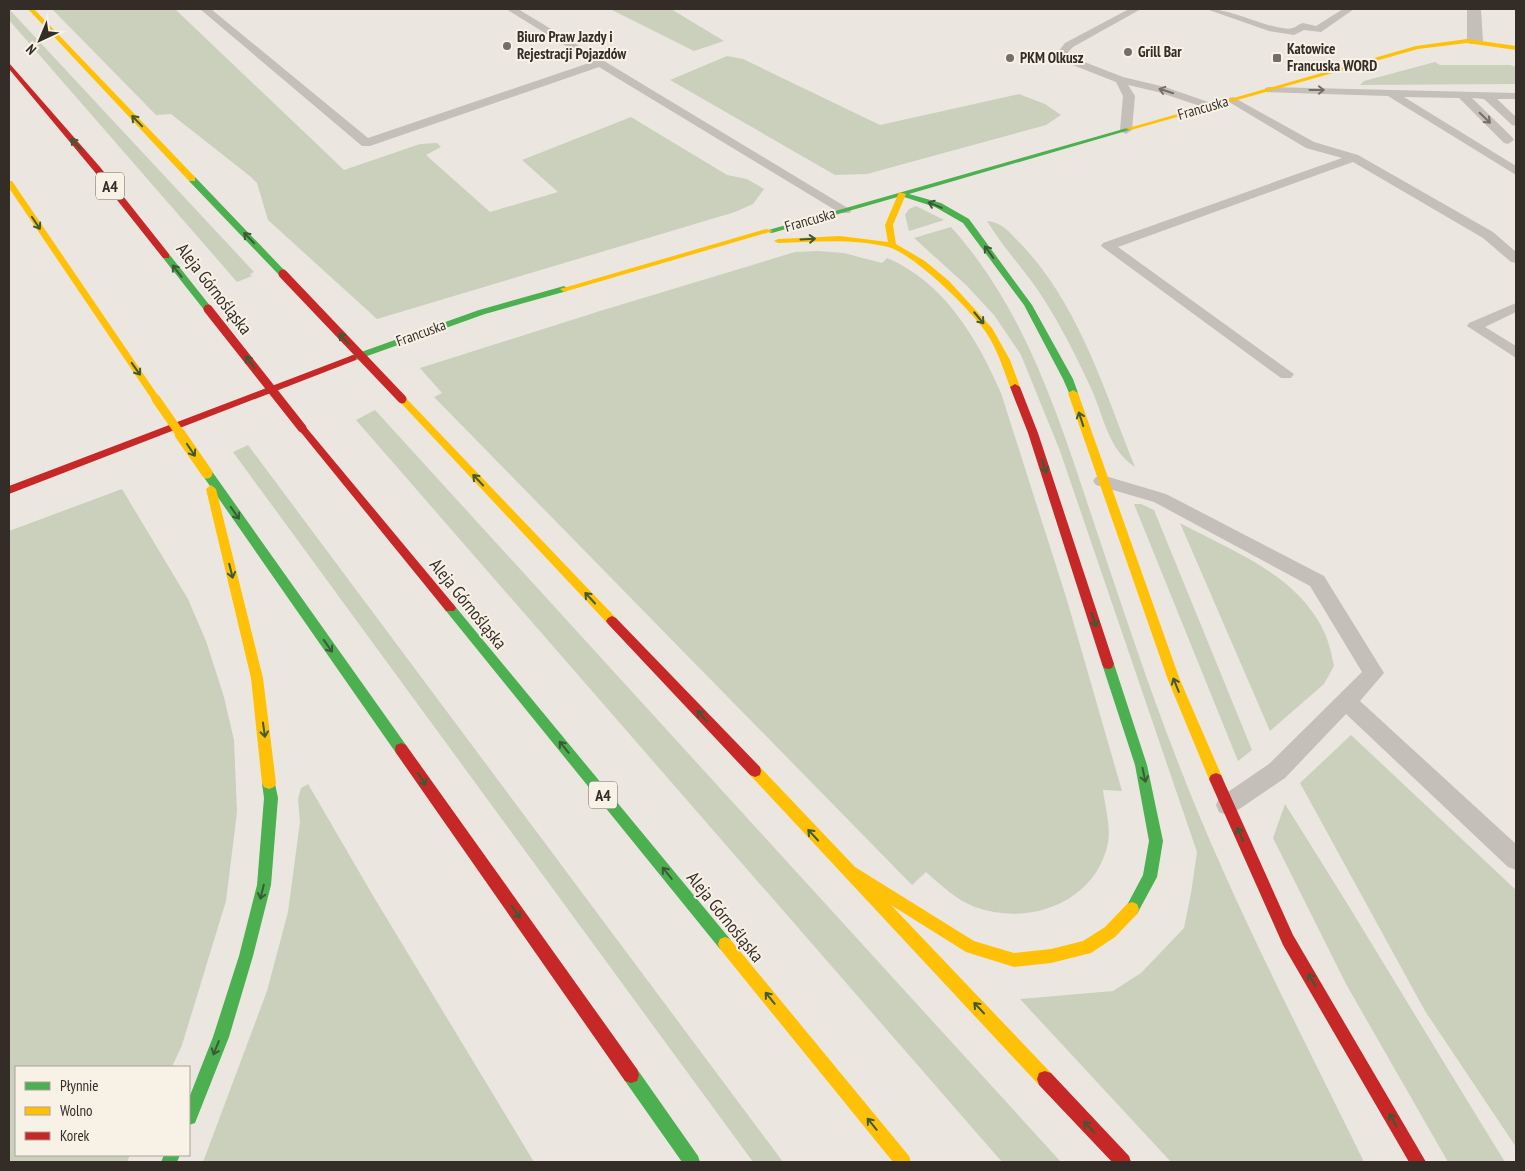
<svg xmlns="http://www.w3.org/2000/svg" width="1525" height="1171" viewBox="0 0 1525 1171" font-family="'PT Sans Narrow',sans-serif">
	<style>
		.green { fill: #cad0bb }
		.lines { fill: none; stroke-linecap: round; stroke-linejoin: round }
		.lane { fill: #c4bfb8; fill-rule: evenodd }
		.street { fill: #c4bfb8; fill-rule: evenodd }
		.fast { fill: #4caf50; fill-rule: evenodd }
		.slow { fill: #ffc107; fill-rule: evenodd }
		.jam { fill: #c62828; fill-rule: evenodd }
		.slow-bridge-far1 { stroke: #ffc107; stroke-width: 9 }
		.slow-bridge { stroke: #ffc107; stroke-width: 11 }
		.jam-bridge { stroke: #c62828; stroke-width: 9 }
		.oneway { stroke: #756e68 }
		.oneway2 { stroke: #3c5a35 }
		.poi-dot { fill: #746d68; stroke: #f8f1e6; stroke-width: 2 }
		.labels { text-anchor: middle; stroke-width: 4; stroke-linejoin: round; paint-order: stroke }
		.far-poi-label { font-size: 15px; font-weight: bold; fill: #342c27; stroke: #f8f1e6; text-anchor: start }
		.far-street-label { font-size: 15px; fill: #342c27; stroke: #f8f1e6 }
		.shield { fill: #f8f1e6; stroke: #6f6760; stroke-width: 1 }
		.shield-label { font-size: 16px; font-weight: bold; fill: #342c27 }
		.street-label { font-size: 18px; fill: #342c27; stroke: #f8f1e6 }
	</style>
	<rect width="100%" height="100%" fill="#ebe7e0"/>
	<path class="green" d="M 9,9 L 254,272 L 250,274 L 252,276 L 237,282 L 9,20 Z
		M 52,9 L 175,9 L 344,170 L 420,144 L 437,143 L 441,147 L 426,155 L 490,212 L 558,192 L 522,160 L 631,117 L 727,175 L 747,179 L 764,189 L 753,204 L 735,212 L 377,319 L 268,220 L 257,183 L 251,177 L 171,114 L 156,115 Z
		M 610,9 L 671,9 L 724,41 L 694,51 Z
		M 727,56 L 743,59 L 880,125 L 1019,94 L 1045,104 L 1061,115 L 1046,125 L 867,174 L 835,175 L 670,80 Z
		M 1435,62 L 1440,65 L 1510,65 L 1516,67 L 1516,84 L 1360,85 L 1364,81 Z
		M 916,206 L 944,220 L 909,231 L 905,215 L 909,209 Z
		M 987,221 C 1002,222 1010,233 1020,243 C 1079,304 1104,390 1135,467 C 1107,449 1104,415 1090,386 C 1076,356 1061,326 1043,298 C 1026,271 1003,248 987,221 Z
		M 951,227 C 1025,309 1058,415 1092,517 C 1120,600 1147,683 1179,765 C 1232,902 1300,1031 1364,1162 L 1171,1162 L 1020,999 L 1113,991 L 1141,973 L 1184,928 L 1191,893 L 1197,852 L 1060,451 L 1021,355 L 994,315 L 966,285 L 914,238 Z
		M 818,251 L 844,253 L 882,263 L 887,258 C 944,282 977,338 1001,393 L 1067,600 L 1122,791 L 1103,790 C 1105,807 1111,826 1108,843 C 1096,902 1029,927 975,907 C 955,899 942,886 926,872 L 912,885 L 434,397 L 442,393 L 420,368 L 600,311 L 795,252 Z
		M 375,410 L 1061,1162 L 1002,1162 L 356,420 Z
		M 248,445 L 783,1162 L 753,1162 L 233,452 Z
		M 122,489 L 188,599 L 206,641 L 224,697 L 234,740 L 237,812 L 226,901 L 182,1045 L 172,1067 L 16,1067 L 16,1155 L 130,1155 L 127,1162 L 9,1162 L 9,531 Z
		M 1134,504 L 1141,504 L 1154,510 L 1252,750 L 1238,761 Z
		M 1180,523 C 1234,552 1301,576 1326,636 C 1330,646 1332,657 1334,666 L 1324,684 L 1270,731 Z
		M 1351,735 L 1516,890 L 1516,1147 L 1425,1011 L 1300,783 Z
		M 308,784 L 372,894 L 534,1162 L 203,1162 L 267,991 L 288,912 L 300,822 L 298,799 L 301,788 Z
		M 1285,804 C 1360,922 1431,1043 1505,1162 L 1448,1162 L 1346,984 L 1273,838 Z"/>
	<g class="lines">
		<path class="lane" d="M 200,9 L 211,9 L 368,138 L 592,62 L 506,9 L 518,9 L 851,210 L 850,213 L 840,213 L 599,67 L 370,146 L 362,146 Z
			M 1129,9 L 1141,9 L 1073,47 L 1068,52 L 1069,56 L 1123,77 L 1165,87 L 1214,104 L 1214,108 L 1206,108 L 1158,92 L 1128,85 L 1135,96 L 1132,130 L 1126,134 L 1122,132 L 1120,130 L 1123,96 L 1116,82 L 1060,60 L 1058,52 L 1065,43 Z
			M 1206,9 C 1230,7 1276,33 1293,28 C 1296,27 1299,24 1303,23 L 1316,26 L 1343,9 L 1354,9 L 1321,32 L 1304,30 L 1294,35 L 1269,31 Z
			M 1269,87 L 1516,93 L 1516,99 L 1497,99 L 1516,117 L 1516,126 L 1512,125 L 1484,99 L 1472,98 L 1512,137 L 1514,140 L 1508,144 L 1504,143 L 1459,98 L 1404,97 L 1516,166 L 1516,175 L 1388,96 L 1265,92 L 1265,88 Z
			M 1233,97 L 1314,142 L 1358,155 L 1493,232 L 1516,252 L 1516,263 L 1511,262 L 1483,238 L 1353,162 L 1118,247 L 1294,374 L 1291,378 L 1281,378 L 1101,246 L 1103,243 L 1342,158 L 1306,148 L 1229,102 L 1229,98 Z
			M 1516,303 L 1516,312 L 1485,327 L 1516,346 L 1516,358 L 1467,326 L 1469,323 Z
			M 1102,475 L 1166,494 L 1324,576 L 1384,673 L 1360,701 L 1516,844 L 1516,870 L 1508,867 L 1346,714 L 1285,778 L 1235,812 L 1227,815 L 1219,812 L 1216,805 L 1219,798 L 1269,764 L 1362,672 L 1310,586 L 1154,502 L 1096,485 L 1093,481 L 1096,477 Z"/>
		<path class="street" d="M 1467,9 L 1481,9 L 1483,41 L 1480,44 L 1470,44 L 1467,41 Z"/>
		<path class="fast" d="M 1127,128 L 1133,129 L 909,194 L 941,203 L 969,219 L 1032,305 L 1073,379 L 1078,393 L 1076,395 L 1070,395 L 1063,379 L 1024,305 L 963,223 L 935,207 L 901,196 L 772,233 L 765,231 Z
			M 189,177 L 195,177 L 286,272 L 286,276 L 280,276 L 189,181 Z
			M 163,254 L 169,254 L 211,307 L 211,311 L 205,311 L 163,258 Z
			M 564,286 L 568,289 L 567,291 L 485,314 L 356,360 L 350,360 L 348,358 L 350,356 L 479,310 Z
			M 207,469 L 211,470 L 406,745 L 407,749 L 406,753 L 401,755 L 396,753 L 203,476 L 202,473 Z
			M 450,603 L 454,605 L 730,939 L 732,944 L 730,949 L 725,951 L 720,949 L 446,611 L 444,608 L 446,605 Z
			M 1108,659 L 1112,660 L 1114,664 L 1147,765 L 1163,841 L 1157,877 L 1137,914 L 1132,916 L 1127,914 L 1125,909 L 1143,875 L 1149,841 L 1135,765 L 1102,664 L 1104,660 Z
			M 269,777 L 274,779 L 278,798 L 271,885 L 253,956 L 229,1037 L 195,1123 L 189,1125 L 189,1098 L 213,1037 L 239,956 L 257,885 L 264,798 L 262,783 L 264,779 Z
			M 631,1067 L 637,1069 L 698,1156 L 700,1162 L 682,1162 L 625,1081 L 623,1075 L 625,1069 Z
			M 164,1155 L 180,1155 L 177,1162 L 161,1162 Z"/>
		<path class="slow" d="M 28,9 L 34,9 L 195,177 L 195,181 L 189,181 Z
			M 1467,39 L 1516,46 L 1516,50 L 1467,43 L 1418,49 L 1131,130 L 1125,129 L 1416,46 Z
			M 9,181 L 12,181 L 159,397 L 159,401 L 153,401 L 9,188 Z
			M 899,192 L 906,194 L 893,225 L 896,244 L 925,261 L 949,281 L 992,328 L 1010,360 L 1020,387 L 1018,389 L 1012,389 L 1010,387 C 1003,368 997,348 985,331 C 970,309 914,254 888,247 C 852,238 814,242 778,243 L 774,241 L 778,239 L 840,236 L 888,242 L 885,225 Z
			M 766,229 L 773,231 L 567,291 L 564,292 L 560,289 Z
			M 1073,390 L 1078,393 L 1180,680 L 1223,779 L 1221,783 L 1216,785 L 1211,783 L 1209,779 L 1168,680 L 1068,393 Z
			M 402,396 L 405,397 L 616,618 L 618,621 L 616,624 L 608,624 L 399,401 L 399,397 Z
			M 211,485 L 216,489 L 263,678 L 276,783 L 274,787 L 269,789 L 264,787 L 262,783 L 251,678 L 206,489 Z
			M 755,765 L 760,767 L 855,867 L 974,941 L 1014,953 L 1051,949 L 1083,941 L 1105,927 L 1127,904 L 1132,902 L 1137,904 L 1139,909 L 1137,914 L 1115,937 L 1091,953 L 1051,963 L 1014,967 L 966,952 L 891,905 L 1051,1073 L 1053,1079 L 1051,1085 L 1045,1087 L 1039,1085 L 750,775 L 749,771 L 750,767 Z
			M 725,937 L 730,939 L 909,1156 L 911,1162 L 893,1162 L 720,949 L 718,944 L 720,939 Z"/>
		<path class="jam" d="M 9,63 L 100,167 L 169,254 L 169,258 L 163,258 L 94,171 L 9,69 Z
			M 353,355 L 356,356 L 356,360 L 9,494 L 9,486 Z
			M 1015,384 L 1020,387 L 1038,433 L 1114,664 L 1112,668 L 1108,669 L 1104,668 L 1102,664 L 1028,433 L 1010,387 Z
			M 302,425 L 305,426 L 454,605 L 456,608 L 454,611 L 446,611 L 299,430 L 297,428 L 299,426 Z
			M 612,616 L 616,618 L 760,767 L 761,771 L 760,775 L 755,777 L 750,775 L 608,624 L 606,621 L 608,618 Z
			M 401,743 L 406,745 L 637,1069 L 639,1075 L 637,1081 L 631,1083 L 625,1081 L 396,753 L 395,749 L 396,745 Z
			M 1216,773 L 1221,775 L 1293,935 L 1426,1162 L 1409,1162 L 1283,945 L 1209,779 L 1211,775 Z
			M 1045,1071 L 1051,1073 L 1129,1156 L 1131,1162 L 1112,1162 L 1039,1085 L 1037,1079 L 1039,1073 Z"/>
		<path class="slow-bridge-far1" d="M 156,399 L 181,435"/>
		<path class="slow-bridge" d="M 180,434 L 207,473"/>
		<path class="jam-bridge" d="M 283,274 L 402,399
			M 208,309 L 302,428"/>
	</g>
	<defs><path id="oneway-shaft" d="M-6 0H5M1.5-3L5.5 0L1.5 3" fill="none" stroke-width="1.6" stroke-linecap="round" stroke-linejoin="round" transform="scale(1.25)"/></defs>
	<g class="oneway">
		<use href="#oneway-shaft" transform="translate(1317 90)"/>
		<use href="#oneway-shaft" transform="translate(1166 91) rotate(-162)"/>
		<use href="#oneway-shaft" transform="translate(1485 118) rotate(44)"/>
	</g>
	<g class="oneway2">
		<use href="#oneway-shaft" transform="translate(137 121) rotate(-134)"/>
		<use href="#oneway-shaft" transform="translate(76 144) rotate(-131)"/>
		<use href="#oneway-shaft" transform="translate(935 205) rotate(-158)"/>
		<use href="#oneway-shaft" transform="translate(36 223) rotate(56)"/>
		<use href="#oneway-shaft" transform="translate(249 238) rotate(-134)"/>
		<use href="#oneway-shaft" transform="translate(808 239) rotate(-3)"/>
		<use href="#oneway-shaft" transform="translate(989 252) rotate(-126)"/>
		<use href="#oneway-shaft" transform="translate(177 271) rotate(-128)"/>
		<use href="#oneway-shaft" transform="translate(979 318) rotate(50)"/>
		<use href="#oneway-shaft" transform="translate(344 339) rotate(-133)"/>
		<use href="#oneway-shaft" transform="translate(250 362) rotate(-128)"/>
		<use href="#oneway-shaft" transform="translate(136 369) rotate(55)"/>
		<use href="#oneway-shaft" transform="translate(1081 419) rotate(-108)"/>
		<use href="#oneway-shaft" transform="translate(191 450) rotate(56)"/>
		<use href="#oneway-shaft" transform="translate(1044 466) rotate(72)"/>
		<use href="#oneway-shaft" transform="translate(478 480) rotate(-133)"/>
		<use href="#oneway-shaft" transform="translate(235 513) rotate(55)"/>
		<use href="#oneway-shaft" transform="translate(231 571) rotate(76)"/>
		<use href="#oneway-shaft" transform="translate(590 598) rotate(-133)"/>
		<use href="#oneway-shaft" transform="translate(1094 620) rotate(72)"/>
		<use href="#oneway-shaft" transform="translate(328 646) rotate(55)"/>
		<use href="#oneway-shaft" transform="translate(1176 685) rotate(-112)"/>
		<use href="#oneway-shaft" transform="translate(702 716) rotate(-133)"/>
		<use href="#oneway-shaft" transform="translate(264 730) rotate(82)"/>
		<use href="#oneway-shaft" transform="translate(564 747) rotate(-129)"/>
		<use href="#oneway-shaft" transform="translate(1144 775) rotate(78)"/>
		<use href="#oneway-shaft" transform="translate(422 779) rotate(55)"/>
		<use href="#oneway-shaft" transform="translate(1240 834) rotate(-114)"/>
		<use href="#oneway-shaft" transform="translate(813 835) rotate(-133)"/>
		<use href="#oneway-shaft" transform="translate(667 873) rotate(-129)"/>
		<use href="#oneway-shaft" transform="translate(262 892) rotate(104)"/>
		<use href="#oneway-shaft" transform="translate(516 912) rotate(55)"/>
		<use href="#oneway-shaft" transform="translate(1312 980) rotate(-120)"/>
		<use href="#oneway-shaft" transform="translate(770 998) rotate(-129)"/>
		<use href="#oneway-shaft" transform="translate(979 1008) rotate(-133)"/>
		<use href="#oneway-shaft" transform="translate(216 1048) rotate(112)"/>
		<use href="#oneway-shaft" transform="translate(1393 1120) rotate(-120)"/>
		<use href="#oneway-shaft" transform="translate(872 1124) rotate(-129)"/>
		<use href="#oneway-shaft" transform="translate(1089 1127) rotate(-133)"/>
	</g>
	<g class="poi-dot">
		<circle cx="507" cy="46" r="5"/>
		<circle cx="1128" cy="52" r="5"/>
		<circle cx="1010" cy="58" r="5"/>
		<rect x="1272" y="53" width="10" height="10" rx="2.5"/>
	</g>
	<g class="labels">
		<g class="far-poi-label">
			<text x="517" y="42">Biuro Praw Jazdy i<tspan x="517" dy="17">Rejestracji Pojazdów</tspan></text>
			<text x="1287" y="54">Katowice<tspan x="1287" dy="17">Francuska WORD</tspan></text>
			<text x="1138" y="57">Grill Bar</text>
			<text x="1020" y="63">PKM Olkusz</text>
		</g>
		<g class="far-street-label">
			<text transform="translate(1203 108) rotate(-16)" y="5">Francuska</text>
			<text transform="translate(810 220) rotate(-16)" y="5">Francuska</text>
			<text transform="translate(421 333) rotate(-20)" y="5">Francuska</text>
		</g>
		<g class="shield">
			<rect x="96" y="172.5" width="28" height="27" rx="4"/>
			<rect x="589" y="781.5" width="28" height="27" rx="4"/>
		</g>
		<g class="shield-label">
			<text x="110" y="192">A4</text>
			<text x="603" y="801">A4</text>
		</g>
		<g class="street-label">
			<text transform="translate(214 289) rotate(52)" y="6">Aleja Górnośląska</text>
			<text transform="translate(468 604) rotate(51)" y="6">Aleja Górnośląska</text>
			<text transform="translate(725 917) rotate(51)" y="6">Aleja Górnośląska</text>
		</g>
	</g>
	<rect width="1525" height="1171" fill="none" stroke="#342c27" stroke-width="20"/>
	<rect x="15" y="1066" width="175" height="90" fill="#f8f1e6" stroke="#aaa29a"/>
	<rect x="25" y="1082" width="25" height="8" fill="#4caf50" stroke="#aaa29a"/>
	<text x="60" y="1091" font-size="15" fill="#342c27">Płynnie</text>
	<rect x="25" y="1107" width="25" height="8" fill="#ffc107" stroke="#aaa29a"/>
	<text x="60" y="1116" font-size="15" fill="#342c27">Wolno</text>
	<rect x="25" y="1132" width="25" height="8" fill="#c62828" stroke="#aaa29a"/>
	<text x="60" y="1141" font-size="15" fill="#342c27">Korek</text>
	<g transform="translate(40 40) rotate(224)" stroke="#f8f1e6" stroke-width="4" paint-order="stroke">
	<path d="M0-4L9 19L0 12L-9 19Z" fill="#342c27"/>
	<text y="-8" font-size="14" font-weight="bold" text-anchor="middle" fill="#342c27">N</text>
	</g>
</svg>
